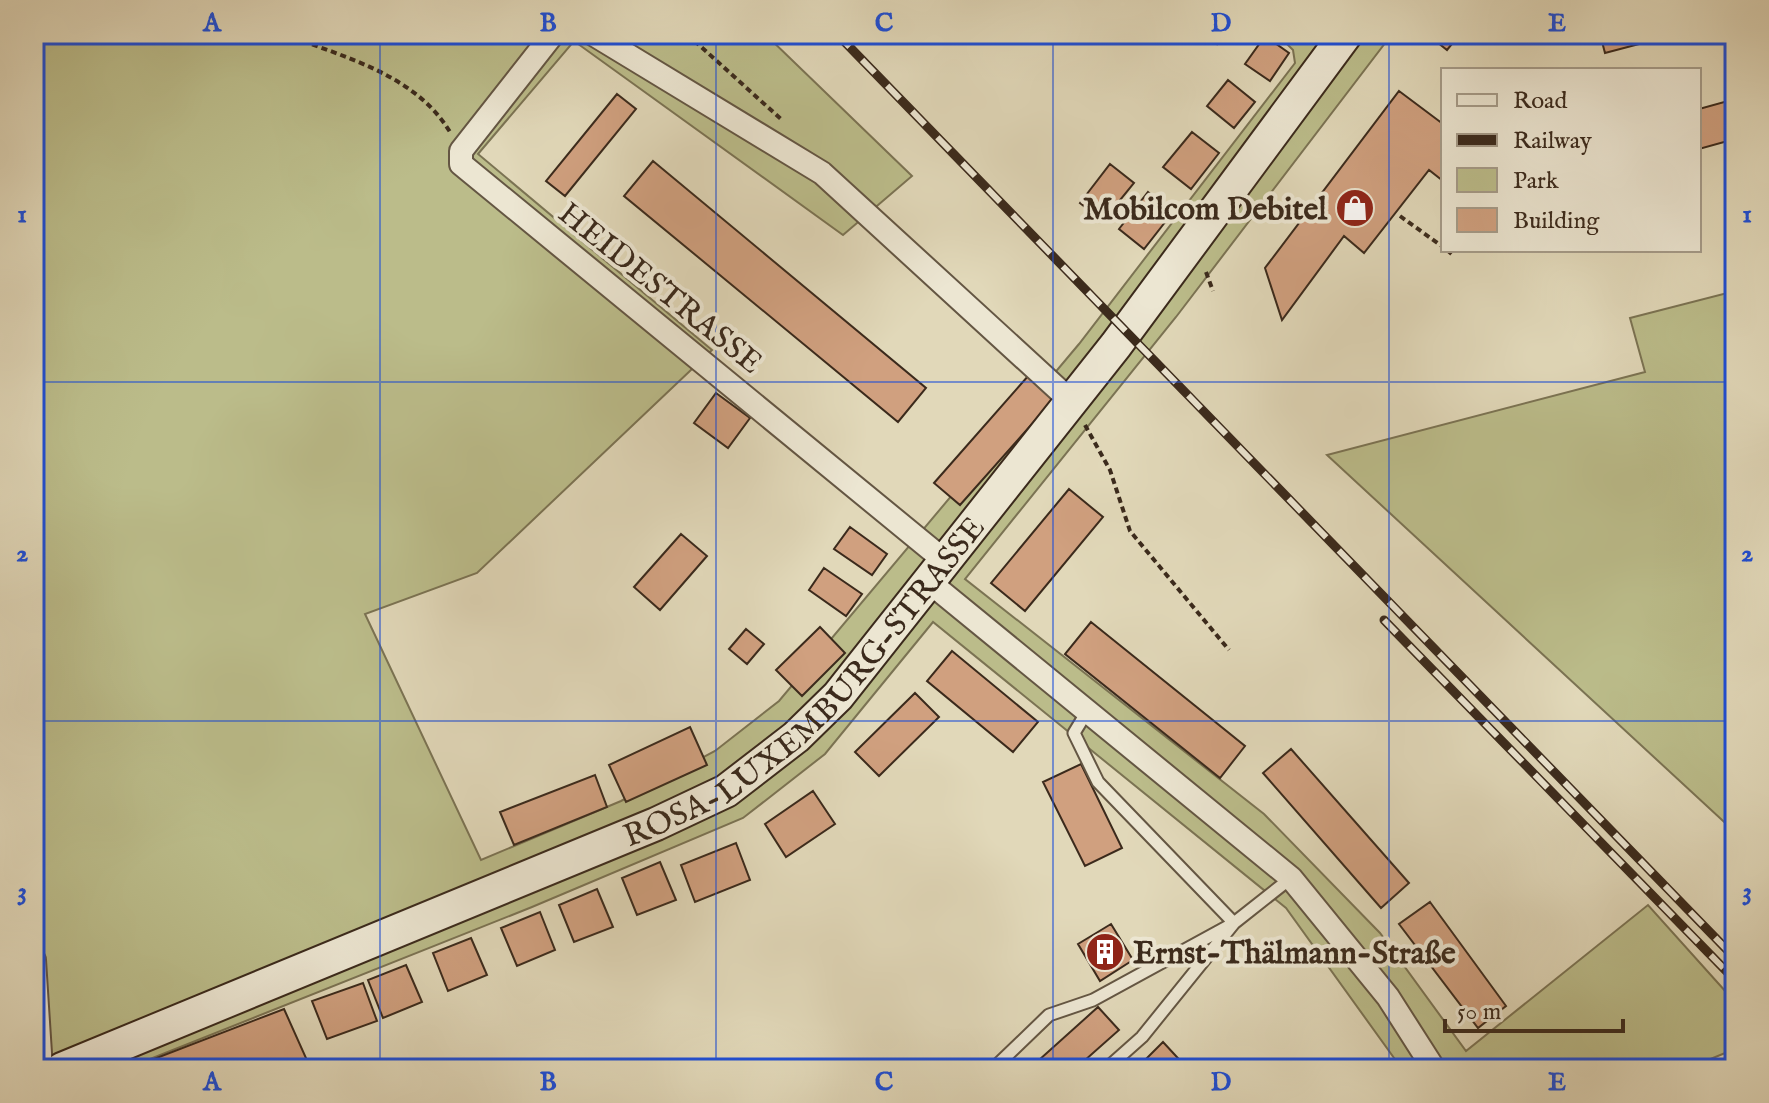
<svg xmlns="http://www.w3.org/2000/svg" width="1769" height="1103" viewBox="0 0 1769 1103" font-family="'IM FELL English',serif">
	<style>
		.green { fill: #bbbc8a; stroke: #7b7353; stroke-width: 2 }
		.building { fill: #d0a07f; stroke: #3b2a1c; stroke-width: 2 }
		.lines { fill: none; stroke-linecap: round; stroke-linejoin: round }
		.service-casing { stroke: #645643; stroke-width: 15 }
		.minor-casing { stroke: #645643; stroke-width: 26 }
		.secondary-casing { stroke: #3b2a1c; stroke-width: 36 }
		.path { stroke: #3b2a1c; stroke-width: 4; stroke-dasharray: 6 4; stroke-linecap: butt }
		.service { stroke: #ece6d2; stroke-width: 11 }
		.minor { stroke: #ece6d2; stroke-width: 22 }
		.secondary { stroke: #ece6d2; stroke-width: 32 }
		.rail-casing { stroke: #3b2a1c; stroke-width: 9 }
		.rail { stroke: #ece6d2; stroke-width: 6; stroke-dasharray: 18; stroke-linecap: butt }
		.grid { fill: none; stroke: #1d4ed8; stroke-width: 2; stroke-opacity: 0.55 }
		.labels { text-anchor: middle; stroke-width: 8; stroke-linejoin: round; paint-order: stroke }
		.poi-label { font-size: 32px; font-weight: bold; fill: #3b2a1c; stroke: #ece6d2; text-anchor: end }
		.street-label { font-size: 32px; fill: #3b2a1c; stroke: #ece6d2 }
		.neatline { fill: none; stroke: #1d4ed8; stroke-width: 3 }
		.grid-label { font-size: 26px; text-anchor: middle; font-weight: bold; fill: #1d4ed8 }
	</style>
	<rect width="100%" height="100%" fill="#e1d8b9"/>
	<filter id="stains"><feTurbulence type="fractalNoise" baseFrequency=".0025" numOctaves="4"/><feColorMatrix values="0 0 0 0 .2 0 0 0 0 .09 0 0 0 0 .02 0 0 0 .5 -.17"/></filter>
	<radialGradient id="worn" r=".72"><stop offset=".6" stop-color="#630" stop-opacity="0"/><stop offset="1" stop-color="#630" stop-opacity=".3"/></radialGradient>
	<path class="green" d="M 34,34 L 765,34 L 912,176 L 843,235 L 574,41 L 478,154 L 712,350 L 477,573 L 365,614 L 481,860 L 621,801 L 715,751 L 779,701 L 1079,344 L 1295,63 L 1293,50 L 1277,34 L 1392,34 L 1176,317 L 965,579 L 1264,814 L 1380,933 L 1466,1051 L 1648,905 L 1735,1002 L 1735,1049 L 1686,1069 L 1402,1069 L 1286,908 L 933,622 L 825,754 L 743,818 L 532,907 L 125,1069 L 34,1069 Z
		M 1735,291 L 1735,832 L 1327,455 L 1645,372 L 1630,318 Z"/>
	<path class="building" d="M 1206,34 L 1225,34 L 1217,44 Z
		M 1427,34 L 1460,34 L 1447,50 Z
		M 1600,34 L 1677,34 L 1605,53 Z
		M 1265,36 L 1289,53 L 1270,81 L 1245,64 Z
		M 1228,80 L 1255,102 L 1234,128 L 1207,106 Z
		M 1399,91 L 1443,124 L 1443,181 L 1429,170 L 1364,253 L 1344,236 L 1282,320 L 1265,268 Z
		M 617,94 L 636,109 L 565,196 L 546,181 Z
		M 1735,99 L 1735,139 L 1699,149 L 1699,109 Z
		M 1192,132 L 1219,153 L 1191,189 L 1163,167 Z
		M 653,161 L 926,388 L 898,422 L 624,196 Z
		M 1110,164 L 1134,183 L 1103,221 L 1080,203 Z
		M 1148,192 L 1173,212 L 1144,249 L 1119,229 Z
		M 1029,375 L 1055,398 L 960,505 L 934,483 Z
		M 716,393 L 750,418 L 728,448 L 694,423 Z
		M 1069,489 L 1103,517 L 1025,611 L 991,583 Z
		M 850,527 L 887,554 L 872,575 L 834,549 Z
		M 681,534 L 707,556 L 660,610 L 634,587 Z
		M 824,568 L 862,594 L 846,616 L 809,590 Z
		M 1091,622 L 1245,746 L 1220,778 L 1065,654 Z
		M 820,627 L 845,653 L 802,696 L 776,670 Z
		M 746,629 L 764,644 L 747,664 L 729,649 Z
		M 952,651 L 1038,722 L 1013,752 L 927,681 Z
		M 915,693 L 939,717 L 879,776 L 855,752 Z
		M 690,727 L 707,765 L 626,802 L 609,765 Z
		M 1291,749 L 1409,883 L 1381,908 L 1263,773 Z
		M 1081,764 L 1122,848 L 1085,866 L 1043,782 Z
		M 595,775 L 607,807 L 514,845 L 500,812 Z
		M 813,791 L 835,824 L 786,857 L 765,824 Z
		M 736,843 L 750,880 L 695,902 L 681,865 Z
		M 660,862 L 676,900 L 637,915 L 622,878 Z
		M 597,889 L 613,927 L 574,942 L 559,905 Z
		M 1430,902 L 1506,1006 L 1478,1028 L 1399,924 Z
		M 540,912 L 555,950 L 517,966 L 501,928 Z
		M 1111,924 L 1133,960 L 1100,981 L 1078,944 Z
		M 471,938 L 487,975 L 448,991 L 433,953 Z
		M 406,965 L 422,1002 L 383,1018 L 368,980 Z
		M 363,983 L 377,1021 L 327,1039 L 312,1001 Z
		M 1098,1007 L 1119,1030 L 1075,1069 L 1029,1069 Z
		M 284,1009 L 310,1067 L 128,1069 Z
		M 1163,1042 L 1188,1069 L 1136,1069 Z"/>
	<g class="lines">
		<g class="service-casing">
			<path id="service" d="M 993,1069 L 1049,1015 L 1093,1000 L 1234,923 L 1098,782 L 1074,733 L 1088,710
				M 1106,1069 L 1142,1037 L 1234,923 L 1291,878"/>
		</g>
		<g class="minor-casing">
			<path id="minor" d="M 553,34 L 461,151 L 461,164 L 945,561
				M 593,34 L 822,173 L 1072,402
				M 928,581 L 1291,878 L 1388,997 L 1434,1069
				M 34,960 L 41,1069"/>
		</g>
		<g class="secondary-casing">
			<g id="secondary">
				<path id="s1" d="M 62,1069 L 656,824 L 726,791 L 796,737 L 838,696 L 1116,345 L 1346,34"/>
			</g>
		</g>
		<path class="path" d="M 284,34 C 343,57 415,74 450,132
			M 687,34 L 782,120
			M 1400,216 L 1443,247
			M 1447,250 L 1454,256
			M 1206,272 L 1213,291
			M 1085,425 L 1110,470 L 1130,531 L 1229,650"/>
		<use href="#service" class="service"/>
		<use href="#minor" class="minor"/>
		<use href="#secondary" class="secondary"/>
		<g class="rail-casing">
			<path id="rail" d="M 837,34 L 1735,958
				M 1384,620 L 1735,980"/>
		</g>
		<use href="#rail" class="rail"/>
	</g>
	<path class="grid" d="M 380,34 L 380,1069M 716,34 L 716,1069M 1053,34 L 1053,1069M 1389,34 L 1389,1069M 34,382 L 1735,382M 34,721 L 1735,721"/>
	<defs>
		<g id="shop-disc" transform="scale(2)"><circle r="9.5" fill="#8f2418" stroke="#ece6d2"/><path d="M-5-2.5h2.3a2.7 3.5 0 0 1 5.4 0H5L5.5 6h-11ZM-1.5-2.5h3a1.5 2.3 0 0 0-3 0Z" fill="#fff"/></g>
		<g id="building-disc" transform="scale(2)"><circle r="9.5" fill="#8f2418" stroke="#ece6d2"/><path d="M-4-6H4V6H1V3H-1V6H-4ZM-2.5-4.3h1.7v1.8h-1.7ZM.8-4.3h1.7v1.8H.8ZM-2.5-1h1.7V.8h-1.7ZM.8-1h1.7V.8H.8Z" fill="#fff"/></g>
	</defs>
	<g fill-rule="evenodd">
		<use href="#shop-disc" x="1355" y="208"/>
		<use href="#building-disc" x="1105" y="952"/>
	</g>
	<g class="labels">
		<g class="poi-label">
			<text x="1327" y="219">Mobilcom Debitel</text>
			<text x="1133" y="963" text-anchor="start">Ernst-Thälmann-Straße</text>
		</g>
		<g class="street-label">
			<text transform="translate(661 287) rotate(39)" y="11">HEIDESTRASSE</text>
			<text dy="11" stroke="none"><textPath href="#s1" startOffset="850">ROSA-LUXEMBURG-STRASSE</textPath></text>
		</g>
	</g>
	<rect width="1769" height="1103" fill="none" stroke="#e1d8b9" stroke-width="88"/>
	<rect x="1441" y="68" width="260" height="184" fill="#ece6d2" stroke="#a59b89" stroke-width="2"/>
	<rect x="1457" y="94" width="40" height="12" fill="#ece6d2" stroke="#a59b89" stroke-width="2"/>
	<text x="1513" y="108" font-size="24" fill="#3b2a1c">Road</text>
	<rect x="1457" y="134" width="40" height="12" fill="#3b2a1c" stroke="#a59b89" stroke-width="2"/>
	<text x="1513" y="148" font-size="24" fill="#3b2a1c">Railway</text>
	<rect x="1457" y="168" width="40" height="24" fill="#bbbc8a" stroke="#a59b89" stroke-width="2"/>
	<text x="1513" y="188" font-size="24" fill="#3b2a1c">Park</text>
	<rect x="1457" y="208" width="40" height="24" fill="#d0a07f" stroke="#a59b89" stroke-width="2"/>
	<text x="1513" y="228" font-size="24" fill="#3b2a1c">Building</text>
	<path d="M1445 1019v12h178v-12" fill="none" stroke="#3b2a1c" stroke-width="4"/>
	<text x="1457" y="1019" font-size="24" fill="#3b2a1c" stroke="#ece6d2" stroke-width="6" paint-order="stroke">50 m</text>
	<rect x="44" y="44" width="1681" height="1015" class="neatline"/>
	<g class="grid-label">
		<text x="212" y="31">A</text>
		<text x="548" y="31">B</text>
		<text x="884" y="31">C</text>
		<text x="1221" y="31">D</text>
		<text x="1557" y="31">E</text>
		<text x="22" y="222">1</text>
		<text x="1747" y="222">1</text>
		<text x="22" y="561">2</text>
		<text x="1747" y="561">2</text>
		<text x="22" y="899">3</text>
		<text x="1747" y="899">3</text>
		<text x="212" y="1090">A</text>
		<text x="548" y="1090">B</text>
		<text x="884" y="1090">C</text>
		<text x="1221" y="1090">D</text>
		<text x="1557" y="1090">E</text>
	</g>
	<rect width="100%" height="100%" filter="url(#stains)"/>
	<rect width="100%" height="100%" fill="url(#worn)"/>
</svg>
